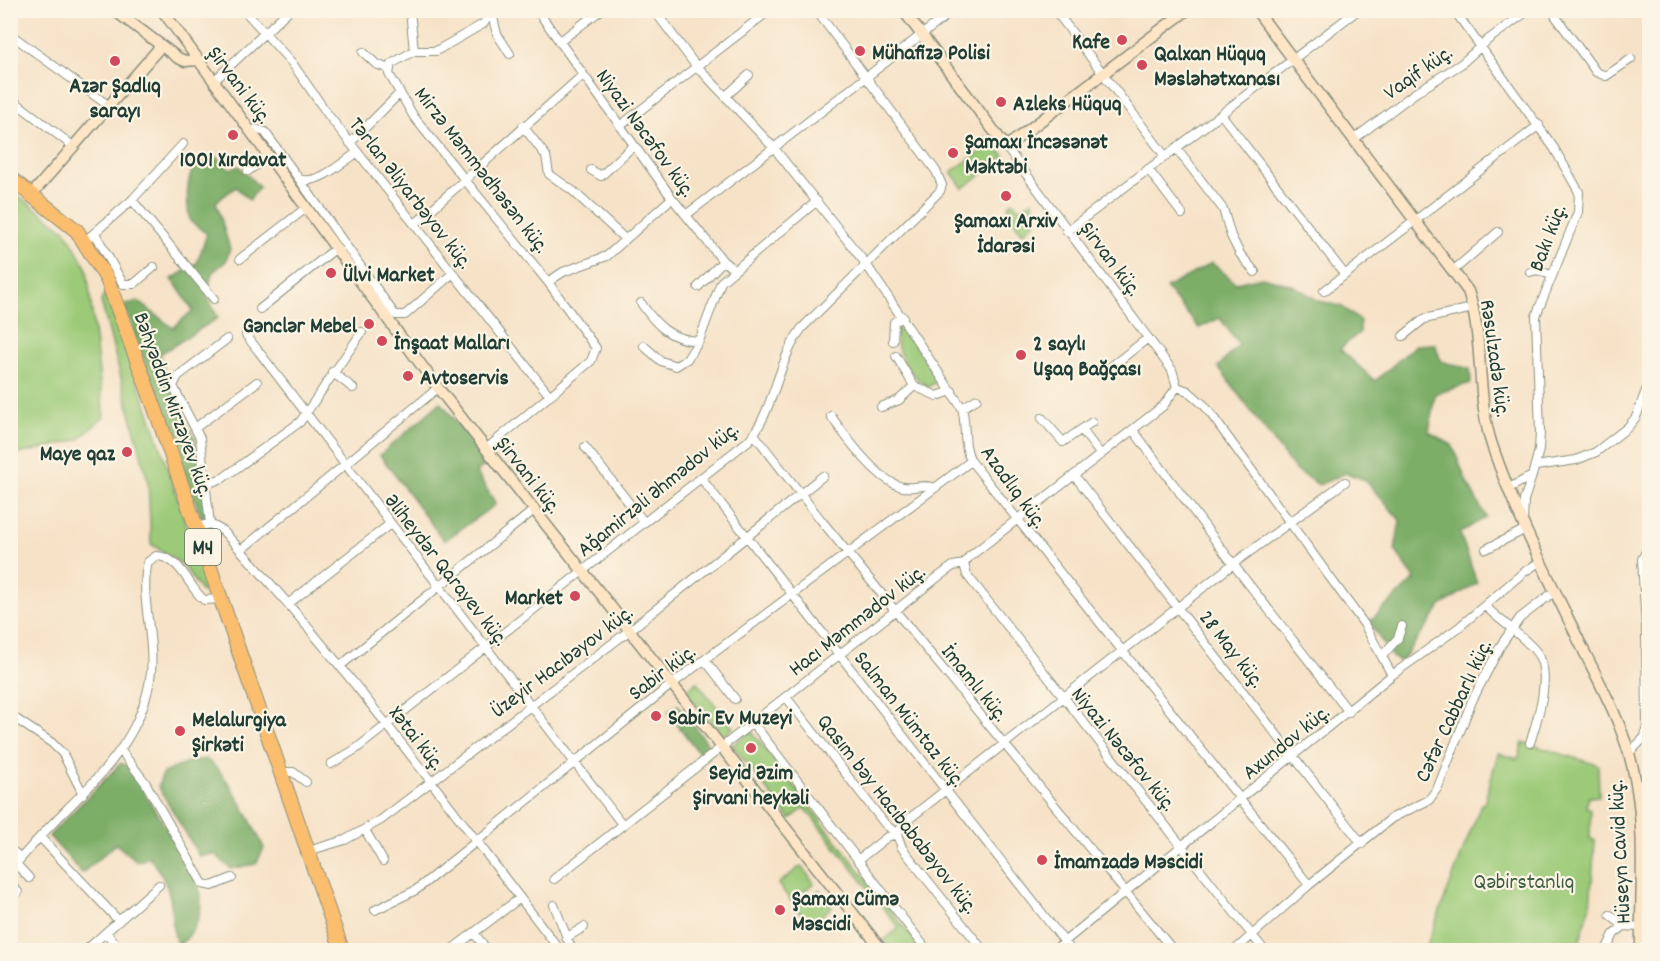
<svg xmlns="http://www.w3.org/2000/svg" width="1660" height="961" viewBox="0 0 1660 961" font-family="Dekko,sans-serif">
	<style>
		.green { fill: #9cca78; stroke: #5e8456; stroke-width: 1.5 }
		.forest { fill: #7dae68; stroke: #4e764e; stroke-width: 1.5 }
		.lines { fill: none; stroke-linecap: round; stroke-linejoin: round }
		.street-casing { stroke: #8a907e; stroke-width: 10 }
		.secondary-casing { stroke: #8a907e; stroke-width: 13 }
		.highway-casing { stroke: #8a907e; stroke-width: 16 }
		.street { stroke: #fff; stroke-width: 8 }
		.secondary { stroke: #fde5c5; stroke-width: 10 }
		.highway { stroke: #fbbd6e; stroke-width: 14 }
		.poi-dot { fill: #d1495b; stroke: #fcf5e5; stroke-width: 2 }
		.labels { text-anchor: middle; stroke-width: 4.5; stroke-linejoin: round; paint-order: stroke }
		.shield { fill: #fcf5e5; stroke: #617469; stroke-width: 1.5 }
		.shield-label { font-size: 21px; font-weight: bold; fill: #1f3d34 }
		.poi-label { font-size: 22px; font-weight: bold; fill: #1f3d34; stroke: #fcf5e5; text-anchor: start }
		.street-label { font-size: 22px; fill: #1f3d34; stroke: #fcf5e5 }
		.park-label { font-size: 22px; fill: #3e6045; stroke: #fcf5e5 }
	</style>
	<rect width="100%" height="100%" fill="#fcf5e5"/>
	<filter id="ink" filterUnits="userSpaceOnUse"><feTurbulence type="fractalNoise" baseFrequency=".0167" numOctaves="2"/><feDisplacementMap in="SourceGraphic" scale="12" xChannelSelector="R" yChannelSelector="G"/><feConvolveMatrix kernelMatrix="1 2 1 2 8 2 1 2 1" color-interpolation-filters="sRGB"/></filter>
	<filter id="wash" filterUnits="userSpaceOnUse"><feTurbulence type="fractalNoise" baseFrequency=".008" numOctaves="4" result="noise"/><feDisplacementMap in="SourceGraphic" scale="24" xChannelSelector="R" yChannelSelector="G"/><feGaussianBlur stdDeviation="1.35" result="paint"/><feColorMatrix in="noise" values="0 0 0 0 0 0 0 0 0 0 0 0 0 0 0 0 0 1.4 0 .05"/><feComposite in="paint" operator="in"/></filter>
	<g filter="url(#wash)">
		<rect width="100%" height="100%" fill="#f6e2c7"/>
		<path class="green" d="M 984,137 L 993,142 L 1005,157 L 963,188 L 951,172 L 980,152 Z
			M 11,190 L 66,231 L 87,269 L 104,417 L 78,440 L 11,456 Z
			M 1033,200 L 1035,222 L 1023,233 L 1016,225 L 1008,206 L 1013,202 L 1020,209 Z
			M 105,293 L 149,412 L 209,593 L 201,591 L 182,564 L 151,544 L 148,481 L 101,301 Z
			M 905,328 L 938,381 L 928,387 C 909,373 895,354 896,331 Z
			M 697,682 L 733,728 L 722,737 L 685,691 Z
			M 751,731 L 922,950 L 892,950 L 884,940 L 899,928 L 805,808 L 790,819 L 732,745 Z
			M 1523,742 L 1598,765 L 1599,796 L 1589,797 L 1586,807 L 1591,810 L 1590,838 L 1595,841 L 1590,907 L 1577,950 L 1425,950 L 1481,804 L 1484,804 L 1498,753 L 1518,759 Z
			M 801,866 L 814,883 L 791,901 L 778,884 Z
			M 819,890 L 832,907 L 810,925 L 796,908 Z"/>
		<path class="forest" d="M 217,157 L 229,169 L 239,166 L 259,187 L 249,200 L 236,187 L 216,202 L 230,249 L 226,261 L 212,273 L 207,295 L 218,318 L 160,354 L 166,377 L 185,422 L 195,437 L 207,517 L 201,517 L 124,305 L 138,301 L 173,328 L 193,310 L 172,279 L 197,263 L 207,234 L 190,221 C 186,200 185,178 198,161 L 205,164 Z
			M 1212,263 L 1236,283 L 1262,277 L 1292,285 L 1319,301 L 1341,306 L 1360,321 L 1360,332 L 1340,349 L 1375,381 L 1416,345 L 1435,344 L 1441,361 L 1470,369 L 1471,383 L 1435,394 L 1429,432 L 1452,445 L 1466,480 L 1486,517 L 1460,533 L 1477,583 L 1442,605 L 1401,662 L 1392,657 L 1369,622 L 1415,579 L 1395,550 L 1400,520 L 1365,480 L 1346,473 L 1319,485 L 1295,470 L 1218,367 L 1239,345 L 1220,318 L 1199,328 L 1166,288 Z
			M 441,402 L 488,463 L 476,472 L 496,504 L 444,541 L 380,455 Z
			M 678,705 L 711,748 L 701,756 L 668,712 Z
			M 206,759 C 230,776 251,821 264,848 L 256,864 L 231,869 L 215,854 L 199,856 L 158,786 L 163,773 L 191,761 Z
			M 121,763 L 127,766 C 141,789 200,876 201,896 C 202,915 194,934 179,945 C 170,931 174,920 171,904 C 169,886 160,871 149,857 L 137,862 L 116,844 L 82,873 L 49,836 Z"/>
	</g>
	<g filter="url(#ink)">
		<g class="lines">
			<g class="street-casing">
				<path id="street" d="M 244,10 L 292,63 L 329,116 L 550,396
					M 410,10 L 414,51 L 391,64 L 389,74 L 414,117 L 548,282 L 596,348 L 591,361 L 486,449
					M 537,10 L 672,198 L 723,261 L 733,269
					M 654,10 L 693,62 L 774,148 L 866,264 L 962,408 C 967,426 962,444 971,461 L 1309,885
					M 1055,10 L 1165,156
					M 1454,10 L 1554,148 L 1579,192 L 1578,212 L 1536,316 L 1540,432 L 1539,450 L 1532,476
					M 1551,10 L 1596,72 L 1606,76 L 1631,59
					M 492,14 L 497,34 L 510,54
					M 10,34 L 109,106
					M 559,42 L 601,10
					M 414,51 L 436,51 L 483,24 L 494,10
					M 363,52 L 376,64 L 389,69
					M 214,81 L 289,10
					M 726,96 L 749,75
					M 10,98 L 74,147
					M 1221,114 L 1345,275
					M 523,126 L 546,156 L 549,174 L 573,191 L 625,239
					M 620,126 L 770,10
					M 252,131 L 256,129 L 265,132 L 299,179 C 318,186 342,162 357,153
					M 1354,139 L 1415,93 L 1461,64 L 1489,39 L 1529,10
					M 350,143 L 400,93
					M 1006,147 L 1172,370 L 1177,387
					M 1176,148 L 1223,209 L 1231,236 L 1240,254 L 1255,272
					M 1148,169 L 1182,214
					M 591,170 L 601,176 L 634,145
					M 248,171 L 269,156
					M 299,179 L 395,315 L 405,315 L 453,273
					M 132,200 L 214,299
					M 686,215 L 954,10
					M 415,224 L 583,75
					M 1067,231 L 1358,10
					M 95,233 L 123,284 L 134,284 L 154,267
					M 85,241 L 132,200 L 183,144
					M 240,259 L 306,208
					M 1454,270 L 1498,232
					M 1530,272 L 1537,270 L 1551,275
					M 548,282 L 563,272 L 607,256 L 672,198
					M 698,287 L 723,261
					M 1324,291 L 1539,125
					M 641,303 C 656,325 670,340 699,341
					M 260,309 L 335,249
					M 246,335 L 622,824
					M 1403,336 L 1424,319 L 1473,308
					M 893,341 L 894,322 L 903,317
					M 644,346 L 661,361 L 676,366 L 687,359 L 699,341 L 721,282 L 817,201
					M 896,356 L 914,386
					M 1108,369 L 1148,338
					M 332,372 L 353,388
					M 1177,387 L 1188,391 L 1205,406 L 1364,624 L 1392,675
					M 881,407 L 899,400 L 914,386 L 937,396 L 952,391
					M 962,408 L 977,399
					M 831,416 C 845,436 878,482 903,487 C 913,489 925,483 935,488
					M 1042,418 L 1063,442 L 1092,422
					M 195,428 L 257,382
					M 1082,430 L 1101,455
					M 1133,430 L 1233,564 L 1349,712
					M 754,434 L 821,520 L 1173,950
					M 585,447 L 644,522
					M 1536,466 L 1576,460 L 1596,452 L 1628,427 L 1636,417 L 1650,380
					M 1074,475 L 1362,844
					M 701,478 L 1071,950
					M 206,484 L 223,478 L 300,422 L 362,332
					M 1509,488 L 1532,476 L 1524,500 L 1523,521
					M 210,524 L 200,438 L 173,386 L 178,376 L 227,339
					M 196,527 L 210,524 L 223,531 C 345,662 451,809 560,950
					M 1486,549 L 1526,529
					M 241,550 L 438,388
					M 964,564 L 967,575 L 1264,950
					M 288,604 L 390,524
					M 1485,606 C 1498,619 1528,640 1537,653 C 1553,674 1537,720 1530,743
					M 1383,655 L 1398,638 L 1402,626
					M 705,660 L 735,699
					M 340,666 L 534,510
					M 786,697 L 885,824 L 897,834 L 902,848 L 983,950
					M 10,715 L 52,743 L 63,754 L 83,794
					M 753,723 L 927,950
					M 121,751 L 145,782 L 203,884 L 212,886 L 232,878
					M 1629,753 L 1645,737 L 1647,724 L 1646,628 L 1642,559 L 1650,545
					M 331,764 L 356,749 L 748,441 C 774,413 777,361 802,328 L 940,191 L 942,185 L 936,171 L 816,10
					M 281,772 L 293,772 L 306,782
					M 365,830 L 383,861
					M 897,834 L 905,822 L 1233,564 L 1345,482
					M 40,837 L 119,921
					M 10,849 L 21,858
					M 308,851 L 345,840 L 381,820 L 630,630 L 823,476
					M 858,860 L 887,837 L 897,834
					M 16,864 L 29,878
					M 10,871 C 26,852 42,834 60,816 C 102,774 144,735 151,672 C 155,636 139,597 148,562 L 156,556 C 182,557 187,586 204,600 L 221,599
					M 554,879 L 938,577 L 953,566 L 964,564 L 969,557 L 1163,406 L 1177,387
					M 10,884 L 18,892
					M 554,905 L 572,950
					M 375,910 L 416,890 L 672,684 L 971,461
					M 1610,915 L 1624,926
					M 106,933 L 120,949
					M 474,933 L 487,950
					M 566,938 L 584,927
					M 86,950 L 159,885
					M 451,950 L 520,898
					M 739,950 L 740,950
					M 1054,950 L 1392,675 L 1458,628 L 1524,572 L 1541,561
					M 1235,950 L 1309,885 L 1392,818 L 1429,800 L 1438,787 L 1472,701 L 1501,645 L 1520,618 L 1555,591
					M 1606,950 L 1614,934 L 1624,926 L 1641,927"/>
			</g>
			<g class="secondary-casing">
				<path id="secondary" d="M 114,10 L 178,58 L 185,61 L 198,60
					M 162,10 L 438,388 L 882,950
					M 903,10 L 1006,147 L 1187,10
					M 1256,10 L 1468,291 C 1485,341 1475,397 1493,448 C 1516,515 1549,579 1580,643 C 1600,684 1623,724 1633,769 C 1647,827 1640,891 1641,950
					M 32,194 L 161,46"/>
			</g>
			<g class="highway-casing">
				<path id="highway" d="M 10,178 L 77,231 L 107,279 L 157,414 L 342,950"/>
			</g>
			<use href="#street" class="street"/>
			<use href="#secondary" class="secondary"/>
			<use href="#highway" class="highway"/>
		</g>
	</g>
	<g class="poi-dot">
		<circle cx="1122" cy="40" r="6"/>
		<circle cx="860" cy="51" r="6"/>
		<circle cx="115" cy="61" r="6"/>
		<circle cx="1142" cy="65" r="6"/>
		<circle cx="1001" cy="102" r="6"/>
		<circle cx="233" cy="135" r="6"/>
		<circle cx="953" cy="153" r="6"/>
		<circle cx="1006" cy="196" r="6"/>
		<circle cx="331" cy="273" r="6"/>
		<circle cx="369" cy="324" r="6"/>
		<circle cx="382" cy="341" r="6"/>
		<circle cx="1021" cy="355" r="6"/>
		<circle cx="408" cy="376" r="6"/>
		<circle cx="127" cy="452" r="6"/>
		<circle cx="575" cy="596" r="6"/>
		<circle cx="656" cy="716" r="6"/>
		<circle cx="180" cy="731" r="6"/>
		<circle cx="751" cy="748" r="6"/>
		<circle cx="1042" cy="860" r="6"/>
		<circle cx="780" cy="910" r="6"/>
	</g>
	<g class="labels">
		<rect class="shield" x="185" y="529" width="36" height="36" rx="4.5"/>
		<g class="shield-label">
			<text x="203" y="554">M4</text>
		</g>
		<g class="poi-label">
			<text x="1110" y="48" text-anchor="end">Kafe</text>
			<text x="872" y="59">Mühafizə Polisi</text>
			<text x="1154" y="60">Qalxan Hüquq<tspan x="1154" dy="25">Məsləhətxanası</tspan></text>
			<text x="115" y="92" text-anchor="middle">Azər Şadlıq<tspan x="115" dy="25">sarayı</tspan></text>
			<text x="1013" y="110">Azleks Hüquq</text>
			<text x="965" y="148">Şamaxı İncəsənət<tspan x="965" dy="25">Məktəbi</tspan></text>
			<text x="233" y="166" text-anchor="middle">1001 Xırdavat</text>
			<text x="1006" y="227" text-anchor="middle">Şamaxı Arxiv<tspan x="1006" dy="25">İdarəsi</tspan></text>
			<text x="343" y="281">Ülvi Market</text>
			<text x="357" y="332" text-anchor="end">Gənclər Mebel</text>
			<text x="394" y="349">İnşaat Malları</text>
			<text x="1033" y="350">2 saylı<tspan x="1033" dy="25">Uşaq Bağçası</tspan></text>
			<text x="420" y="384">Avtoservis</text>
			<text x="115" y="460" text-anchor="end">Maye qaz</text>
			<text x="563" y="604" text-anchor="end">Market</text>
			<text x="668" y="724">Sabir Ev Muzeyi</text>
			<text x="192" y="726">Melalurgiya<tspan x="192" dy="25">Şirkəti</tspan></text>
			<text x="751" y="779" text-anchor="middle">Seyid Əzim<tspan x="751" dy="25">Şirvani heykəli</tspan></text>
			<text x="1054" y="868">İmamzadə Məscidi</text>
			<text x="792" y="905">Şamaxı Cümə<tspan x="792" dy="25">Məscidi</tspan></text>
		</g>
		<g class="street-label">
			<text transform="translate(1417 71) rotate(-35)" y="8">Vaqif küç.</text>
			<text transform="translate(241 84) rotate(53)" y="8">Şirvani küç.</text>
			<text transform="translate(647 132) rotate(54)" y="8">Niyazi Nəcəfov küç.</text>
			<text transform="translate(483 169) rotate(52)" y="8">Mirzə Məmmədhəsən küç.</text>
			<text transform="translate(412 192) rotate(52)" y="8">Tərlan Əliyarbəyov küç.</text>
			<text transform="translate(1546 237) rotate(-69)" y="8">Bakı küç.</text>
			<text transform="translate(1112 258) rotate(53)" y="8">Şirvan küç.</text>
			<text transform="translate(1497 358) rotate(82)" y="8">Rəsulzadə küç.</text>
			<text transform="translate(175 404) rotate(70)" y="8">Bəhyəddin Mirzəyev küç.</text>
			<text transform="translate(530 474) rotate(52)" y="8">Şirvani küç.</text>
			<text transform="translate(1015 486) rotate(54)" y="8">Azadlıq küç.</text>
			<text transform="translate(657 488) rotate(-39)" y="8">Ağamirzəli Əhmədov küç.</text>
			<text transform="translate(448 569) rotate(52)" y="8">Əliheydər Qarayev küç.</text>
			<text transform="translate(856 619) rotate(-38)" y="8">Hacı Məmmədov küç.</text>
			<text transform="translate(1233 648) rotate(52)" y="8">28 May küç.</text>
			<text transform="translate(561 660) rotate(-37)" y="8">Üzeyir Hacıbəyov küç.</text>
			<text transform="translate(661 671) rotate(-37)" y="8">Sabir küç.</text>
			<text transform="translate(976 682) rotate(51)" y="8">İmamlı küç.</text>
			<text transform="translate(1452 710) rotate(-65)" y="8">Cəfər Cabbarlı küç.</text>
			<text transform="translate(911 718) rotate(52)" y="8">Salman Mümtaz küç.</text>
			<text transform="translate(418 737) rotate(52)" y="8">Xətai küç.</text>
			<text transform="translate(1285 741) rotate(-39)" y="8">Axundov küç.</text>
			<text transform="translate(1125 748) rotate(51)" y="8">Niyazi Nəcəfov küç.</text>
			<text transform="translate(899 813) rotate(52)" y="8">Qasım bəy Hacıbababəyov küç.</text>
			<text transform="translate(1618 852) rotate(-93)" y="8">Hüseyn Cavid küç.</text>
		</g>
		<g class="park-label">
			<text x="1524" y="888">Qəbirstanlıq</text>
		</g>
	</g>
	<rect width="1660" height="961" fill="none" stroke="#fcf5e5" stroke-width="36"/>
</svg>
